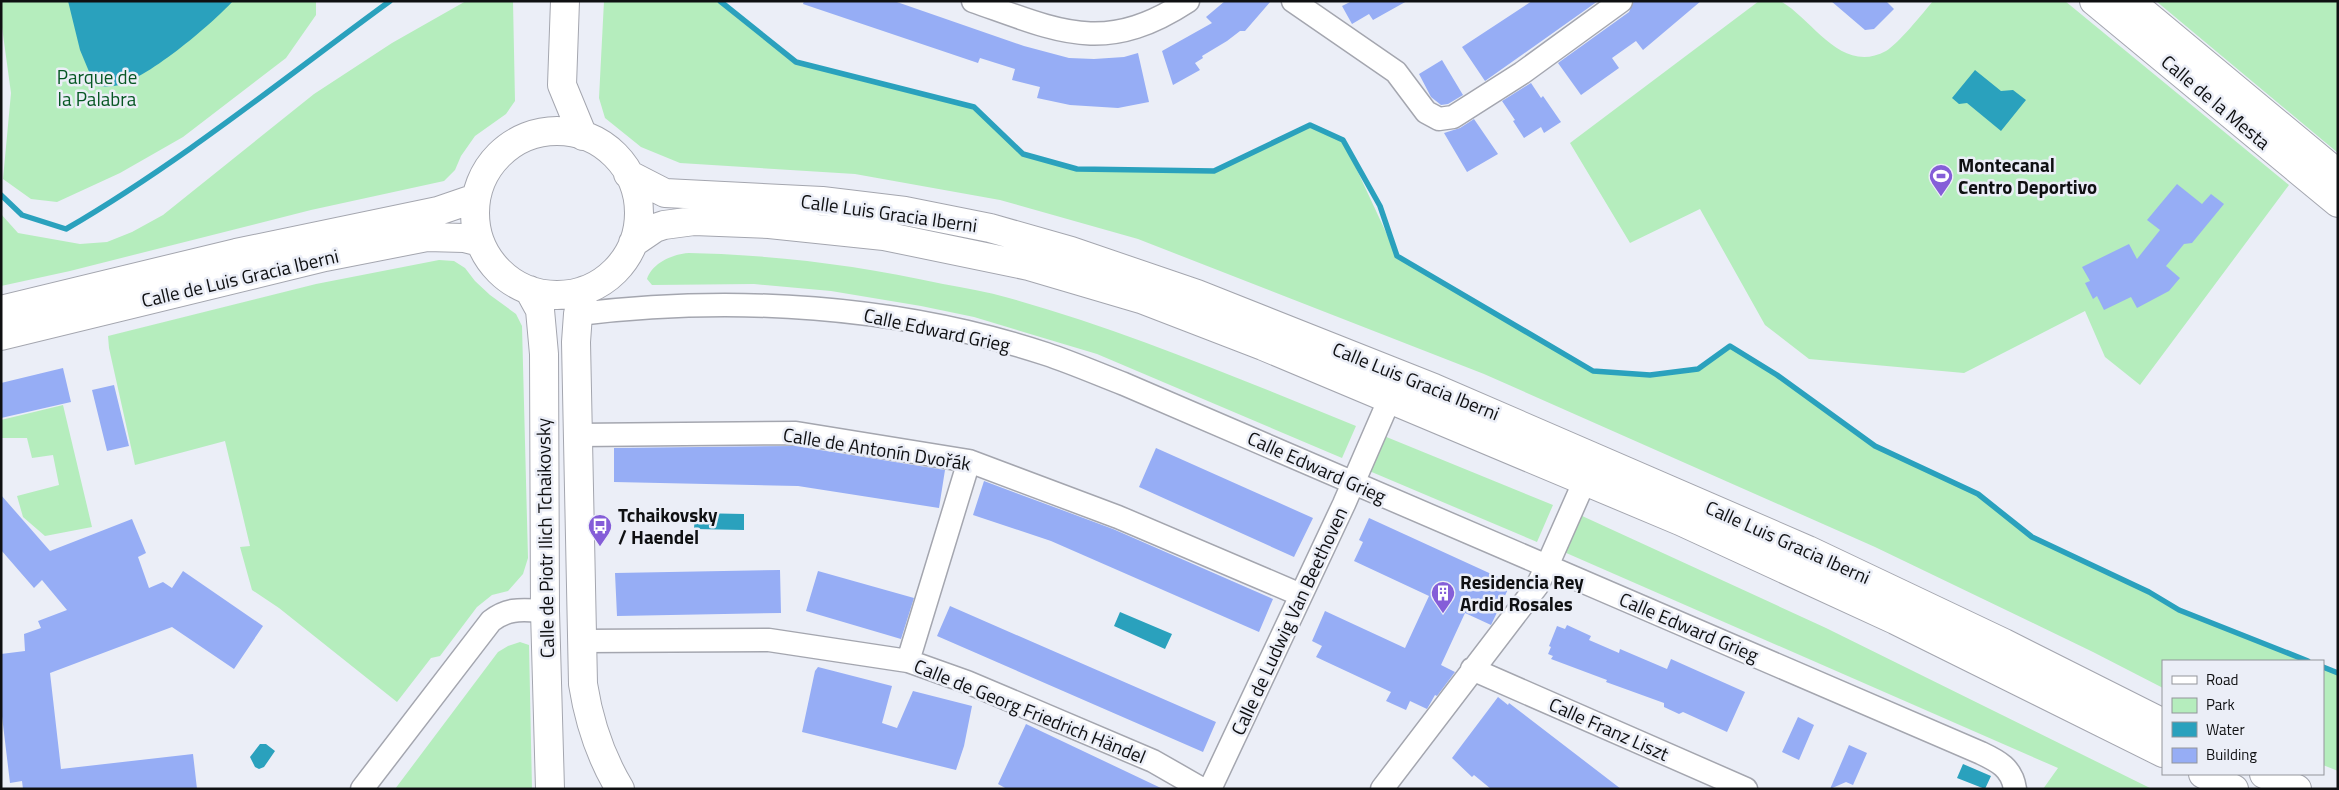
<svg xmlns="http://www.w3.org/2000/svg" width="2339" height="790" viewBox="0 0 2339 790" font-family="'Titillium Web',sans-serif">
	<style>
		.green { fill: #b5edbd }
		.water { fill: #2aa1bd }
		.lines { fill: none; stroke-linecap: round; stroke-linejoin: round }
		.stream { stroke: #2aa1bd; stroke-width: 5.5 }
		.building { fill: #96adf5 }
		.street-casing { stroke: #a4a6af; stroke-width: 25 }
		.secondary-casing { stroke: #a4a6af; stroke-width: 30 }
		.street { stroke: #fff; stroke-width: 22 }
		.secondary { stroke: #fff; stroke-width: 28 }
		.labels { text-anchor: middle; stroke-width: 5; stroke-linejoin: round; paint-order: stroke }
		.park-label { font-size: 19px; fill: #065723; stroke: #ebeef7 }
		.street-label { font-size: 19px; fill: #0f1012; stroke: #ebeef7 }
		.poi-label { font-size: 19px; font-weight: bold; fill: #0f1012; stroke: #ebeef7; text-anchor: start }
	</style>
	<rect width="100%" height="100%" fill="#ebeef7"/>
	<path class="green" d="M 1,1 L 316,1 L 316,15 L 286,58 L 183,137 L 120,173 L 57,202 L 31,199 L 3,179 L 11,93 L 1,20 Z
		M 466,1 L 513,1 L 515,101 L 506,114 L 475,136 L 461,156 L 455,170 L 444,181 L 311,210 L 70,271 L 1,286 L 1,214 L 18,233 L 80,244 L 107,242 L 132,232 L 163,215 L 314,94 L 392,43 Z
		M 604,1 L 720,1 L 796,62 L 974,107 L 1023,154 L 1077,169 L 1214,171 L 1310,125 L 1343,140 L 1397,256 L 1592,371 L 1650,375 L 1698,369 L 1730,346 L 1777,375 L 1875,446 L 1978,494 L 2032,537 L 2149,592 L 2179,610 L 2308,661 L 2163,661 L 2163,688 L 2093,652 L 1875,547 L 1484,374 L 1138,239 L 1000,200 L 855,174 L 680,163 L 641,147 L 605,118 L 599,98 Z
		M 1759,1 C 1766,1 1777,0 1782,2 C 1814,21 1842,75 1886,51 C 1898,44 1923,13 1933,1 L 2065,1 L 2289,185 L 2140,385 L 2105,357 L 2085,311 L 1964,373 L 1809,359 L 1765,325 L 1700,209 L 1630,243 L 1570,143 Z
		M 2156,1 L 2338,1 L 2338,153 Z
		M 689,253 C 776,255 857,265 943,284 C 965,288 988,292 1009,298 C 1128,331 1242,380 1356,426 L 1342,458 L 1097,354 L 974,317 L 921,306 L 831,291 L 754,284 L 652,285 L 647,279 C 652,263 673,254 689,253 Z
		M 439,260 L 454,261 L 465,268 L 475,281 L 490,295 L 516,314 L 522,326 L 528,558 L 523,574 L 508,591 L 492,595 L 477,607 L 440,656 L 431,658 L 397,702 L 279,608 L 252,590 L 240,547 L 250,546 L 225,441 L 135,465 L 109,348 L 108,336 L 316,284 Z
		M 63,405 L 92,527 L 45,536 L 23,517 L 17,496 L 59,485 L 53,455 L 32,458 L 27,438 L 1,438 L 1,420 Z
		M 1384,436 L 1553,505 L 1537,542 L 1367,470 Z
		M 1580,515 L 1826,628 L 2152,789 L 2043,789 L 2058,768 L 1564,552 Z
		M 520,642 L 529,645 L 532,789 L 395,789 L 498,652 L 508,646 Z
		M 2323,667 L 2338,673 L 2338,771 L 2323,765 Z"/>
	<path class="water" d="M 68,1 L 233,1 C 212,24 144,82 114,86 C 108,87 101,86 95,86 L 80,50 Z
		M 1975,70 L 2001,91 L 2013,90 L 2026,100 L 2001,131 L 1967,103 L 1959,104 L 1952,98 Z
		M 695,513 L 744,514 L 744,530 L 694,529 Z
		M 1120,612 L 1172,634 L 1165,649 L 1114,626 Z
		M 260,744 L 266,744 L 275,751 L 264,767 L 259,769 L 255,767 L 250,757 Z
		M 1963,764 L 1991,776 L 1985,789 L 1957,778 Z"/>
	<g class="lines">
		<path class="stream" d="M 720,1 L 796,62 L 974,107 L 1023,154 L 1077,169 L 1214,171 L 1310,125 L 1343,140 L 1380,206 L 1397,256 L 1593,371 L 1650,375 L 1698,369 L 1730,346 L 1777,375 L 1875,446 L 1978,494 L 2032,537 L 2149,592 L 2179,610 L 2308,661
			M 1,195 L 22,215 L 66,229 C 181,162 283,79 390,1
			M 2323,667 L 2338,673"/>
	</g>
	<path class="building" d="M 804,1 L 894,1 L 1024,46 L 1069,58 L 1094,59 L 1124,57 L 1138,53 L 1149,102 L 1118,108 L 1070,105 L 1037,98 L 1040,87 L 1012,80 L 1015,69 L 980,58 L 978,63 L 803,4 Z
		M 1225,1 L 1271,1 L 1245,31 L 1240,31 L 1227,41 L 1202,56 L 1203,58 L 1195,63 L 1200,70 L 1173,85 L 1162,51 L 1212,23 L 1206,17 Z
		M 1352,1 L 1407,1 L 1373,20 L 1369,14 L 1352,24 L 1342,6 Z
		M 1532,1 L 1598,1 L 1485,81 L 1462,47 Z
		M 1634,1 L 1701,1 L 1643,50 L 1636,41 L 1612,58 L 1619,68 L 1581,95 L 1558,63 L 1629,12 Z
		M 1831,1 L 1886,1 L 1894,9 L 1874,29 L 1865,30 Z
		M 1442,60 L 1463,95 L 1448,104 L 1441,105 L 1431,97 L 1419,74 Z
		M 1531,83 L 1541,98 L 1543,96 L 1561,122 L 1544,133 L 1541,127 L 1524,138 L 1513,121 L 1515,120 L 1502,101 Z
		M 1474,119 L 1498,154 L 1467,172 L 1444,133 L 1460,128 Z
		M 2177,184 L 2202,204 L 2211,194 L 2224,204 L 2192,243 L 2184,244 L 2166,266 L 2180,278 L 2169,291 L 2137,308 L 2131,297 L 2104,310 L 2097,296 L 2093,299 L 2085,283 L 2090,281 L 2082,267 L 2129,244 L 2137,259 L 2160,230 L 2147,220 Z
		M 63,368 L 71,402 L 1,418 L 1,383 Z
		M 114,385 L 129,446 L 107,451 L 92,390 Z
		M 795,446 L 945,470 L 939,508 L 798,486 L 614,482 L 614,448 Z
		M 1156,448 L 1313,518 L 1294,557 L 1139,487 Z
		M 984,481 L 1113,529 L 1273,599 L 1259,632 L 1051,541 L 973,515 Z
		M 1,495 L 50,551 L 132,519 L 146,553 L 138,557 L 149,588 L 163,582 L 172,588 L 183,571 L 263,626 L 234,669 L 172,627 L 50,673 L 61,769 L 193,754 L 197,789 L 23,789 L 22,781 L 10,783 L 1,708 L 1,654 L 25,651 L 24,634 L 41,628 L 38,621 L 67,610 L 42,580 L 34,588 L 1,550 Z
		M 1369,518 L 1511,583 L 1491,625 L 1465,613 L 1441,665 L 1455,672 L 1437,696 L 1435,695 L 1427,709 L 1410,701 L 1406,710 L 1386,701 L 1391,692 L 1316,657 L 1322,646 L 1312,641 L 1325,611 L 1405,648 L 1429,596 L 1354,561 L 1363,542 L 1359,540 Z
		M 780,570 L 781,613 L 617,616 L 615,573 Z
		M 818,571 L 914,598 L 901,639 L 806,611 Z
		M 950,606 L 1216,722 L 1203,752 L 937,636 Z
		M 1567,625 L 1591,636 L 1589,640 L 1619,653 L 1620,649 L 1667,669 L 1671,659 L 1745,692 L 1727,732 L 1683,712 L 1679,714 L 1664,707 L 1664,703 L 1606,682 L 1607,680 L 1551,659 L 1553,656 L 1548,654 L 1551,647 L 1549,646 L 1557,626 L 1565,629 Z
		M 818,667 L 892,686 L 882,723 L 897,728 L 913,691 L 972,706 L 964,746 L 956,770 L 802,732 L 815,671 Z
		M 1498,697 L 1508,705 L 1509,703 L 1621,789 L 1491,789 L 1474,775 L 1472,777 L 1452,758 Z
		M 1798,717 L 1814,725 L 1799,760 L 1782,752 Z
		M 1026,724 L 1085,752 L 1163,789 L 1007,789 L 998,784 Z
		M 1849,745 L 1867,753 L 1853,785 L 1846,782 L 1830,789 Z"/>
	<g class="lines">
		<g class="street-casing">
			<path id="street" d="M 973,1 C 1059,31 1104,56 1188,1
				M 1293,1 L 1396,72 L 1426,112 L 1439,119 L 1453,117 L 1522,73 L 1621,1
				M 578,314 C 734,295 897,305 1046,354 C 1073,363 1098,374 1124,384 L 1981,753 C 1998,761 2012,768 2015,789
				M 577,435 L 796,433 L 969,461 L 1118,517 L 1301,595
				M 582,641 L 769,640 L 908,661 L 967,682 L 1153,761 L 1202,789
				M 908,661 L 969,461
				M 1472,669 L 1746,789
				M 362,789 L 491,621 C 509,607 523,610 545,611
				M 1210,789 L 1344,504 L 1390,398
				M 1382,789 L 1537,586 L 1547,566 L 1585,480"/>
		</g>
		<g class="secondary-casing">
			<path id="secondary" d="M 565,1 L 562,85 L 583,136
				M 2094,1 L 2338,203
				M 2130,1 L 2338,174
				M475 213a82 82 0 1 1 164 0a82 82 0 1 1-164 0Z
				M 628,174 L 665,193 L 822,201 L 905,211 L 990,228 L 1071,251 L 1197,294 L 1434,388 L 1808,550 L 2004,643 L 2163,723
				M 633,243 L 655,228 L 664,225 L 694,221 L 769,224 L 884,236 L 1029,266 L 1141,299 L 1263,346 L 1680,521 L 1895,620 L 2163,753
				M 529,290 L 540,310 L 544,354 L 545,611 L 550,789
				M 585,290 L 578,314 L 576,342 L 583,684 C 589,722 600,756 620,789
				M 1,310 L 236,253 L 438,211 L 476,198
				M 1,336 L 325,257 L 427,237 L 464,238 L 480,242
				M 2203,774 L 2234,789
				M 2264,774 L 2297,789"/>
		</g>
		<use href="#street" class="street"/>
		<use href="#secondary" class="secondary"/>
	</g>
	<defs>
		<g id="stadium-pin" transform="scale(1.25)"><path d="M0 17L-7.5 6A9.5 9.5 0 1 1 7.5 6Z" fill="#855ed8" stroke="#ebeef7"/><path d="M0-5a6.5 5 0 1 0 0 10a6.5 5 0 1 0 0-10ZM-3.5-1.8h7v3.6h-7Z" fill="#fff"/></g>
		<g id="bus-pin" transform="scale(1.25)"><path d="M0 17L-7.5 6A9.5 9.5 0 1 1 7.5 6Z" fill="#855ed8" stroke="#ebeef7"/><path d="M-5-6H5V4H4V6H2V4H-2V6H-4V4H-5ZM-3.5-4V0h7V-4ZM-3.5 1.2v1.5H-2V1.2ZM2 1.2v1.5H3.5V1.2Z" fill="#fff"/></g>
		<g id="building-pin" transform="scale(1.25)"><path d="M0 17L-7.5 6A9.5 9.5 0 1 1 7.5 6Z" fill="#855ed8" stroke="#ebeef7"/><path d="M-4-6H4V6H1V3H-1V6H-4ZM-2.5-4.3h1.7v1.8h-1.7ZM.8-4.3h1.7v1.8H.8ZM-2.5-1h1.7V.8h-1.7ZM.8-1h1.7V.8H.8Z" fill="#fff"/></g>
	</defs>
	<g fill-rule="evenodd">
		<use href="#stadium-pin" x="1941" y="176"/>
		<use href="#bus-pin" x="600" y="526"/>
		<use href="#building-pin" x="1443" y="593"/>
	</g>
	<g class="labels">
		<g class="park-label">
			<text x="97" y="84">Parque de<tspan x="97" dy="22">la Palabra</tspan></text>
		</g>
		<g class="street-label">
			<text transform="translate(2216 102) rotate(40)" y="7">Calle de la Mesta</text>
			<text transform="translate(889 213) rotate(8)" y="7">Calle Luis Gracia Iberni</text>
			<text transform="translate(240 278) rotate(-13)" y="7">Calle de Luis Gracia Iberni</text>
			<text transform="translate(937 330) rotate(12)" y="7">Calle Edward Grieg</text>
			<text transform="translate(1416 381) rotate(22)" y="7">Calle Luis Gracia Iberni</text>
			<text transform="translate(877 449) rotate(9)" y="7">Calle de Antonín Dvořák</text>
			<text transform="translate(1317 467) rotate(24)" y="7">Calle Edward Grieg</text>
			<text transform="translate(545 538) rotate(-91)" y="7">Calle de Piotr Ilich Tchaikovsky</text>
			<text transform="translate(1788 542) rotate(24)" y="7">Calle Luis Gracia Iberni</text>
			<text transform="translate(1289 621) rotate(-65)" y="7">Calle de Ludwig Van Beethoven</text>
			<text transform="translate(1689 627) rotate(23)" y="7">Calle Edward Grieg</text>
			<text transform="translate(1030 711) rotate(22)" y="7">Calle de Georg Friedrich Händel</text>
			<text transform="translate(1609 729) rotate(24)" y="7">Calle Franz Liszt</text>
		</g>
		<g class="poi-label">
			<text x="1958" y="172">Montecanal<tspan x="1958" dy="22">Centro Deportivo</tspan></text>
			<text x="618" y="522">Tchaikovsky<tspan x="618" dy="22">/ Haendel</tspan></text>
			<text x="1460" y="589">Residencia Rey<tspan x="1460" dy="22">Ardid Rosales</tspan></text>
		</g>
	</g>
	<rect width="2339" height="790" fill="none" stroke="#0f1012" stroke-width="5"/>
	<rect x="2162" y="660" width="162" height="115" fill="#ebeef7" stroke="#93959b"/>
	<rect x="2172" y="676" width="25" height="8" fill="#ffffff" stroke="#93959b"/>
	<text x="2206" y="685" font-size="15" fill="#0f1012">Road</text>
	<rect x="2172" y="698" width="25" height="15" fill="#b5edbd" stroke="#93959b"/>
	<text x="2206" y="710" font-size="15" fill="#0f1012">Park</text>
	<rect x="2172" y="722" width="25" height="15" fill="#2aa1bd" stroke="#93959b"/>
	<text x="2206" y="735" font-size="15" fill="#0f1012">Water</text>
	<rect x="2172" y="748" width="25" height="15" fill="#96adf5" stroke="#93959b"/>
	<text x="2206" y="760" font-size="15" fill="#0f1012">Building</text>
</svg>
